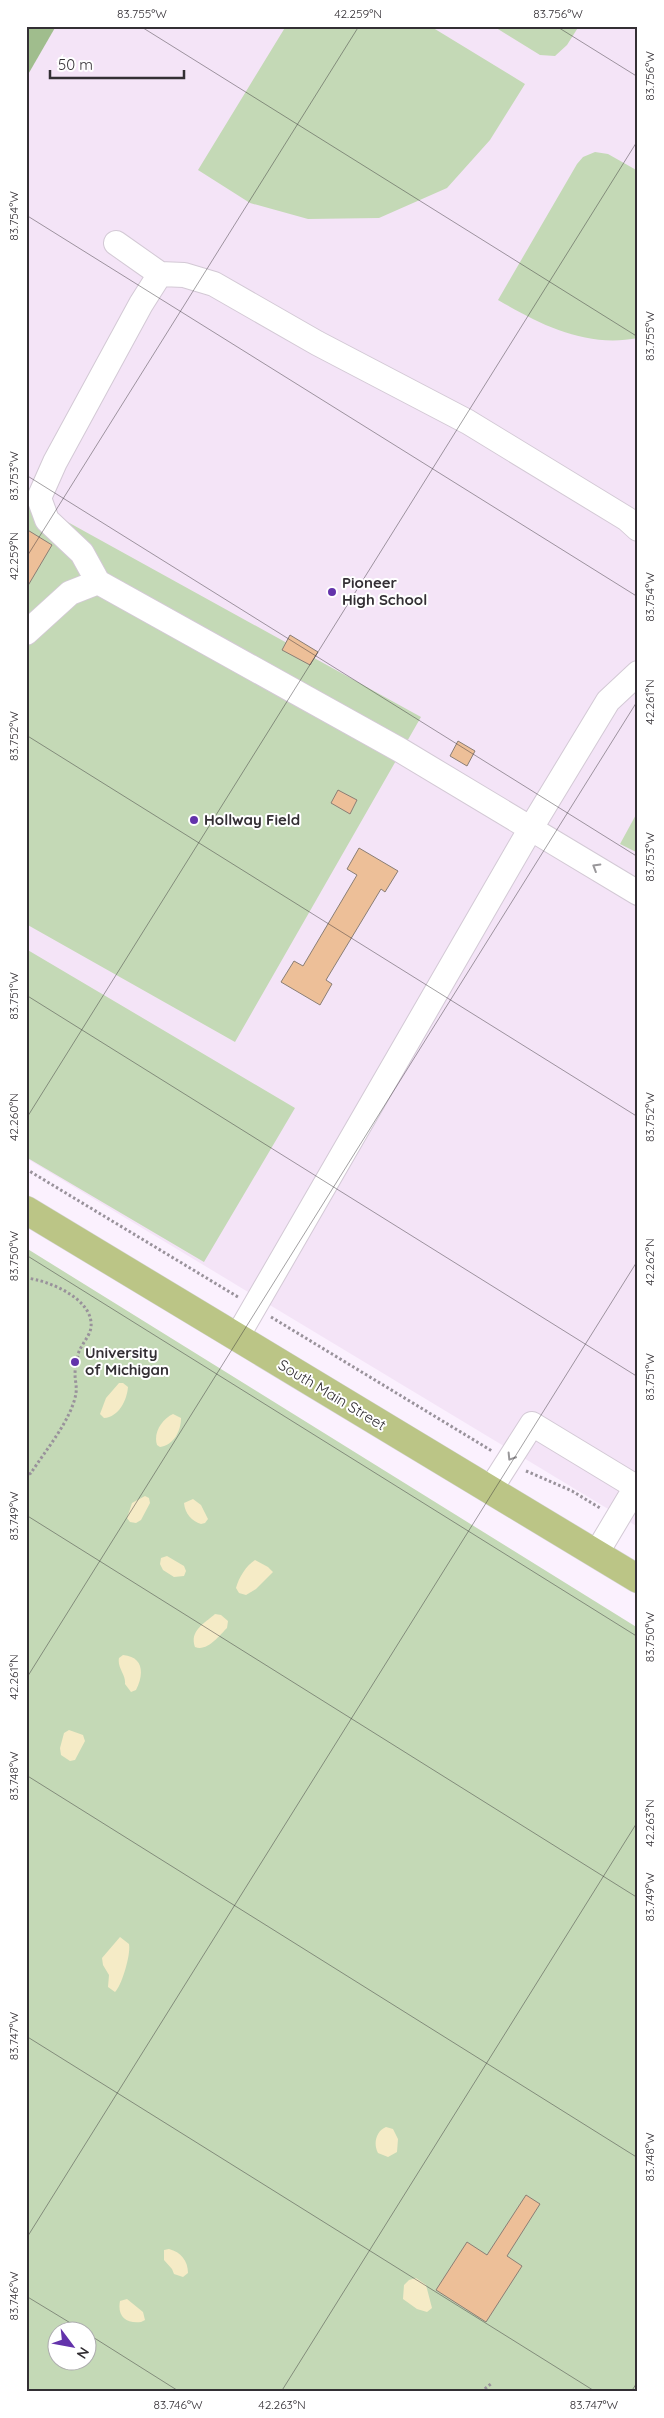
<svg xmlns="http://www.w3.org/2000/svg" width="664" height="2418" viewBox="0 0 664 2418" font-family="Quicksand,sans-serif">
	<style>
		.built { fill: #f4e4f7 }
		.green { fill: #c4d9b6; fill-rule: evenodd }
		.forest { fill: #a0bd8d }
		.sand { fill: #f5ebc6 }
		.building { fill: #edbf98; stroke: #8a7e75 }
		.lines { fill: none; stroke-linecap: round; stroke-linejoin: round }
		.minor-casing { stroke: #d3c9d5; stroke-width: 26 }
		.major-casing { stroke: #d6d5d6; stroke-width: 29 }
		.path { stroke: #99929b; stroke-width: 3; stroke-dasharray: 2.5 2.5; stroke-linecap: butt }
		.minor { stroke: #fff; stroke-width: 24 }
		.major { stroke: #bbc586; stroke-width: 28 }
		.oneway { stroke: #99979a }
		.ticks { fill: none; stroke: #332f34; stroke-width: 1; stroke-opacity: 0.45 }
		.poi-dot { fill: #6333ab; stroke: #fff; stroke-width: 2 }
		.labels { text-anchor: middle; stroke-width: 4; stroke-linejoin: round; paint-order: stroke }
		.poi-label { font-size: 15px; font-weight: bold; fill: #332f34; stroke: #fff; text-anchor: start }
		.street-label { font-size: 15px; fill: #332f34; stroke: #fff }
		.neatline { fill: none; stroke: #332f34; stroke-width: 2 }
		.ticks-label { font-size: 12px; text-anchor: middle; fill: #332f34 }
	</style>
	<rect width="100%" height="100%" fill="#fbf1fe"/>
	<path class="built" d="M 26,26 L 638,26 L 638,1527 L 26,1158 Z"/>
	<path class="green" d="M 286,26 L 430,26 L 525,84 L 490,140 L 447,188 L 379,218 L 308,219 L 250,203 L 198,170 Z
		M 493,26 L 579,26 L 567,45 L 555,56 L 540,55 Z
		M 595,152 L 608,154 L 638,171 L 638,338 C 586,348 541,325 498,300 L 577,164 L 583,157 Z
		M 26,499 L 421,717 L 235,1042 L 26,924 Z
		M 638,811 L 638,853 L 620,844 Z
		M 26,949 L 295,1108 L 204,1262 L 26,1157 Z
		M 26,1248 L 638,1628 L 638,2392 L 26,2392 ZM 58,2330 L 88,2330 L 88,2360 L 58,2360 Z"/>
	<path class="forest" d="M 26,26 L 56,26 L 26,78 Z"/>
	<path class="sand" d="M 119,1383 L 123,1383 L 128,1387 C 127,1400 119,1417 104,1418 L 100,1414 L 106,1398 Z
		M 173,1414 L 181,1418 C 181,1431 174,1445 160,1447 L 157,1445 C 153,1433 162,1419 173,1414 Z
		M 145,1496 L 149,1498 L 150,1503 L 141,1520 L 136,1523 L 130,1522 L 127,1518 L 132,1503 Z
		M 193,1499 L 201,1505 L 208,1519 L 205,1523 L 201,1524 C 192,1521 185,1514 184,1503 Z
		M 167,1556 L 184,1566 L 186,1571 L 184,1576 L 174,1577 L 163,1570 L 160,1564 L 161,1558 Z
		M 255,1560 L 268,1567 L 273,1572 L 256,1589 L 246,1595 L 239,1593 L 236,1588 C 239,1577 246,1566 255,1560 Z
		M 215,1614 L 221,1615 L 228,1621 L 227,1628 C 219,1636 207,1652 195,1647 C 189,1631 205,1623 215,1614 Z
		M 123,1655 C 144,1657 144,1674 136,1690 L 131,1692 L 125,1684 C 126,1674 117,1668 119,1658 Z
		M 69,1730 L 83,1735 L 85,1741 L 75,1760 L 70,1761 L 61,1755 L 60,1748 L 64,1733 Z
		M 120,1937 L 129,1944 C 131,1954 122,1985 115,1992 L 108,1987 L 109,1975 L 103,1965 L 102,1958 Z
		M 386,2127 L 393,2129 L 398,2139 L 397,2152 L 388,2157 L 378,2153 C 373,2144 376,2131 386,2127 Z
		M 169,2249 C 181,2252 188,2261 188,2273 L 183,2277 L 174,2274 L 172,2269 L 164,2260 L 164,2250 Z
		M 416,2278 L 426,2285 L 432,2308 L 427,2312 L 417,2309 L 403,2299 L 404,2285 L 409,2280 Z
		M 127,2299 L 143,2312 L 145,2320 L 141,2322 C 126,2324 117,2316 120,2301 Z"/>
	<path class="building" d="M 26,529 L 52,545 L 26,589 Z
		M 290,635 L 318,652 L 310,665 L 282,650 Z
		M 458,741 L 475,751 L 467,766 L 450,756 Z
		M 338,790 L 357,800 L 350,814 L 331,803 Z
		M 359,848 L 398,871 L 385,892 L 381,889 L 326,980 L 332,984 L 320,1005 L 281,982 L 294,961 L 303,966 L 357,875 L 347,869 Z
		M 526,2195 L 540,2204 L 507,2256 L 522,2266 L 486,2322 L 436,2290 L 467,2242 L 487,2255 Z"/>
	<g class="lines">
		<g class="minor-casing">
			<path id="minor" d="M 116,243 L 160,274
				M 98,582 L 82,553 L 47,520 L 39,498 L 55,462 L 141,304 L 160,274 L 184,275 L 214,284 L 317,343 L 468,422 L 627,519 L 638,529
				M 26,633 L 70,593 L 98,582 L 400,750 L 638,893
				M 237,1337 L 531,828 L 608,701 L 638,673
				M 490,1490 L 532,1424 L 636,1487 L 596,1554"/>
		</g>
		<g class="major-casing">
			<path id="major" d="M 26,1210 L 638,1579"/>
		</g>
		<path class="path" d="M 26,1169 L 238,1297
			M 26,1278 C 48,1280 94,1299 91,1327 C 90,1337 80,1345 78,1355 C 77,1361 75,1367 75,1374 C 75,1380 77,1387 76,1393 C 72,1419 45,1451 31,1473 L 26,1476
			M 271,1317 L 492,1451
			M 526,1471 L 572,1491 L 600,1508
			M 481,2392 L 492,2383"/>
		<use href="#minor" class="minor"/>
		<use href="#major" class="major"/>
	</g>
	<defs><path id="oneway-chevron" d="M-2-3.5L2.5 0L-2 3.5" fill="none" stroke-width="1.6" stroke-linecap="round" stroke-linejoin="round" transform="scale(1.25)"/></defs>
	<g class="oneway">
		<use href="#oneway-chevron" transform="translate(596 867) rotate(-149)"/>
		<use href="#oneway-chevron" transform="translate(511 1457) rotate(122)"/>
	</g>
	<path class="ticks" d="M 140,26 L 638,337M 556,26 L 638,77M 26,215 L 638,597M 26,475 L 638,857M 26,558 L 359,26M 26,735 L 638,1117M 26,995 L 638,1377M 26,1119 L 638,140M 26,1255 L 638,1637M 26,1515 L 638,1898M 26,1679 L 638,700M 26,1775 L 638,2158M 26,2036 L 596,2392M 26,2239 L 638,1260M 26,2296 L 82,2330M 88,2334 L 180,2392M 281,2392 L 638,1821M 631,2392 L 638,2381"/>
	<g class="poi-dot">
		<circle cx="332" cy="592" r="5"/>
		<circle cx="194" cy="820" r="5"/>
		<circle cx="75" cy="1362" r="5"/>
	</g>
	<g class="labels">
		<g class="poi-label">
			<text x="342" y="588">Pioneer<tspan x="342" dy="17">High School</tspan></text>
			<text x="204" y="825">Hollway Field</text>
			<text x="85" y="1358">University<tspan x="85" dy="17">of Michigan</tspan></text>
		</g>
		<g class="street-label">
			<text transform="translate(332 1395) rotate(31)" y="5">South Main Street</text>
		</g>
	</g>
	<rect width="664" height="2418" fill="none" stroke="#ffffff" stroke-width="55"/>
	<g transform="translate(72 2346) rotate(122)"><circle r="24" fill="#ffffff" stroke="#adacae"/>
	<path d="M0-4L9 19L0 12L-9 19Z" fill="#6333ab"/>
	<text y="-8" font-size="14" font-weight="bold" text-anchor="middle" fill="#332f34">N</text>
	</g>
	<path d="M50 70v8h134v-8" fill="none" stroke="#332f34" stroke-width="2.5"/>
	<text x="58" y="70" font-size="15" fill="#332f34" stroke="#ffffff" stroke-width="4" paint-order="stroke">50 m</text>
	<rect x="28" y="28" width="608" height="2362" class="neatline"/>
	<g class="ticks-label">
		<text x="142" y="18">83.755°W</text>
		<text x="358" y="18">42.259°N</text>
		<text x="558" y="18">83.756°W</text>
		<text transform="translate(650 76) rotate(-90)" y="4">83.756°W</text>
		<text transform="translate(14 216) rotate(-90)" y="4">83.754°W</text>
		<text transform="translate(650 336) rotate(-90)" y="4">83.755°W</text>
		<text transform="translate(14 476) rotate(-90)" y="4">83.753°W</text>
		<text transform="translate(14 556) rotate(-90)" y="4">42.259°N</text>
		<text transform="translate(650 597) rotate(-90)" y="4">83.754°W</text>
		<text transform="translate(650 702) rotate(-90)" y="4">42.261°N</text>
		<text transform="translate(14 736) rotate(-90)" y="4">83.752°W</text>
		<text transform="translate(650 857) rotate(-90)" y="4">83.753°W</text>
		<text transform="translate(14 996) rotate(-90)" y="4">83.751°W</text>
		<text transform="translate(14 1117) rotate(-90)" y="4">42.260°N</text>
		<text transform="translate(650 1117) rotate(-90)" y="4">83.752°W</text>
		<text transform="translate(14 1256) rotate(-90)" y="4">83.750°W</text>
		<text transform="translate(650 1262) rotate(-90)" y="4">42.262°N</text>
		<text transform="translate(650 1377) rotate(-90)" y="4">83.751°W</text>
		<text transform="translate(14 1516) rotate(-90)" y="4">83.749°W</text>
		<text transform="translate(650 1637) rotate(-90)" y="4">83.750°W</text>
		<text transform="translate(14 1677) rotate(-90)" y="4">42.261°N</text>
		<text transform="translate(14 1776) rotate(-90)" y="4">83.748°W</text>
		<text transform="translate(650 1823) rotate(-90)" y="4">42.263°N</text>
		<text transform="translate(650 1897) rotate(-90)" y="4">83.749°W</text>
		<text transform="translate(14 2036) rotate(-90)" y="4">83.747°W</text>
		<text transform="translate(650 2157) rotate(-90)" y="4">83.748°W</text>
		<text transform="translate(14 2296) rotate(-90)" y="4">83.746°W</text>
		<text x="178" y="2409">83.746°W</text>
		<text x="282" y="2409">42.263°N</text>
		<text x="594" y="2409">83.747°W</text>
	</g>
</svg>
